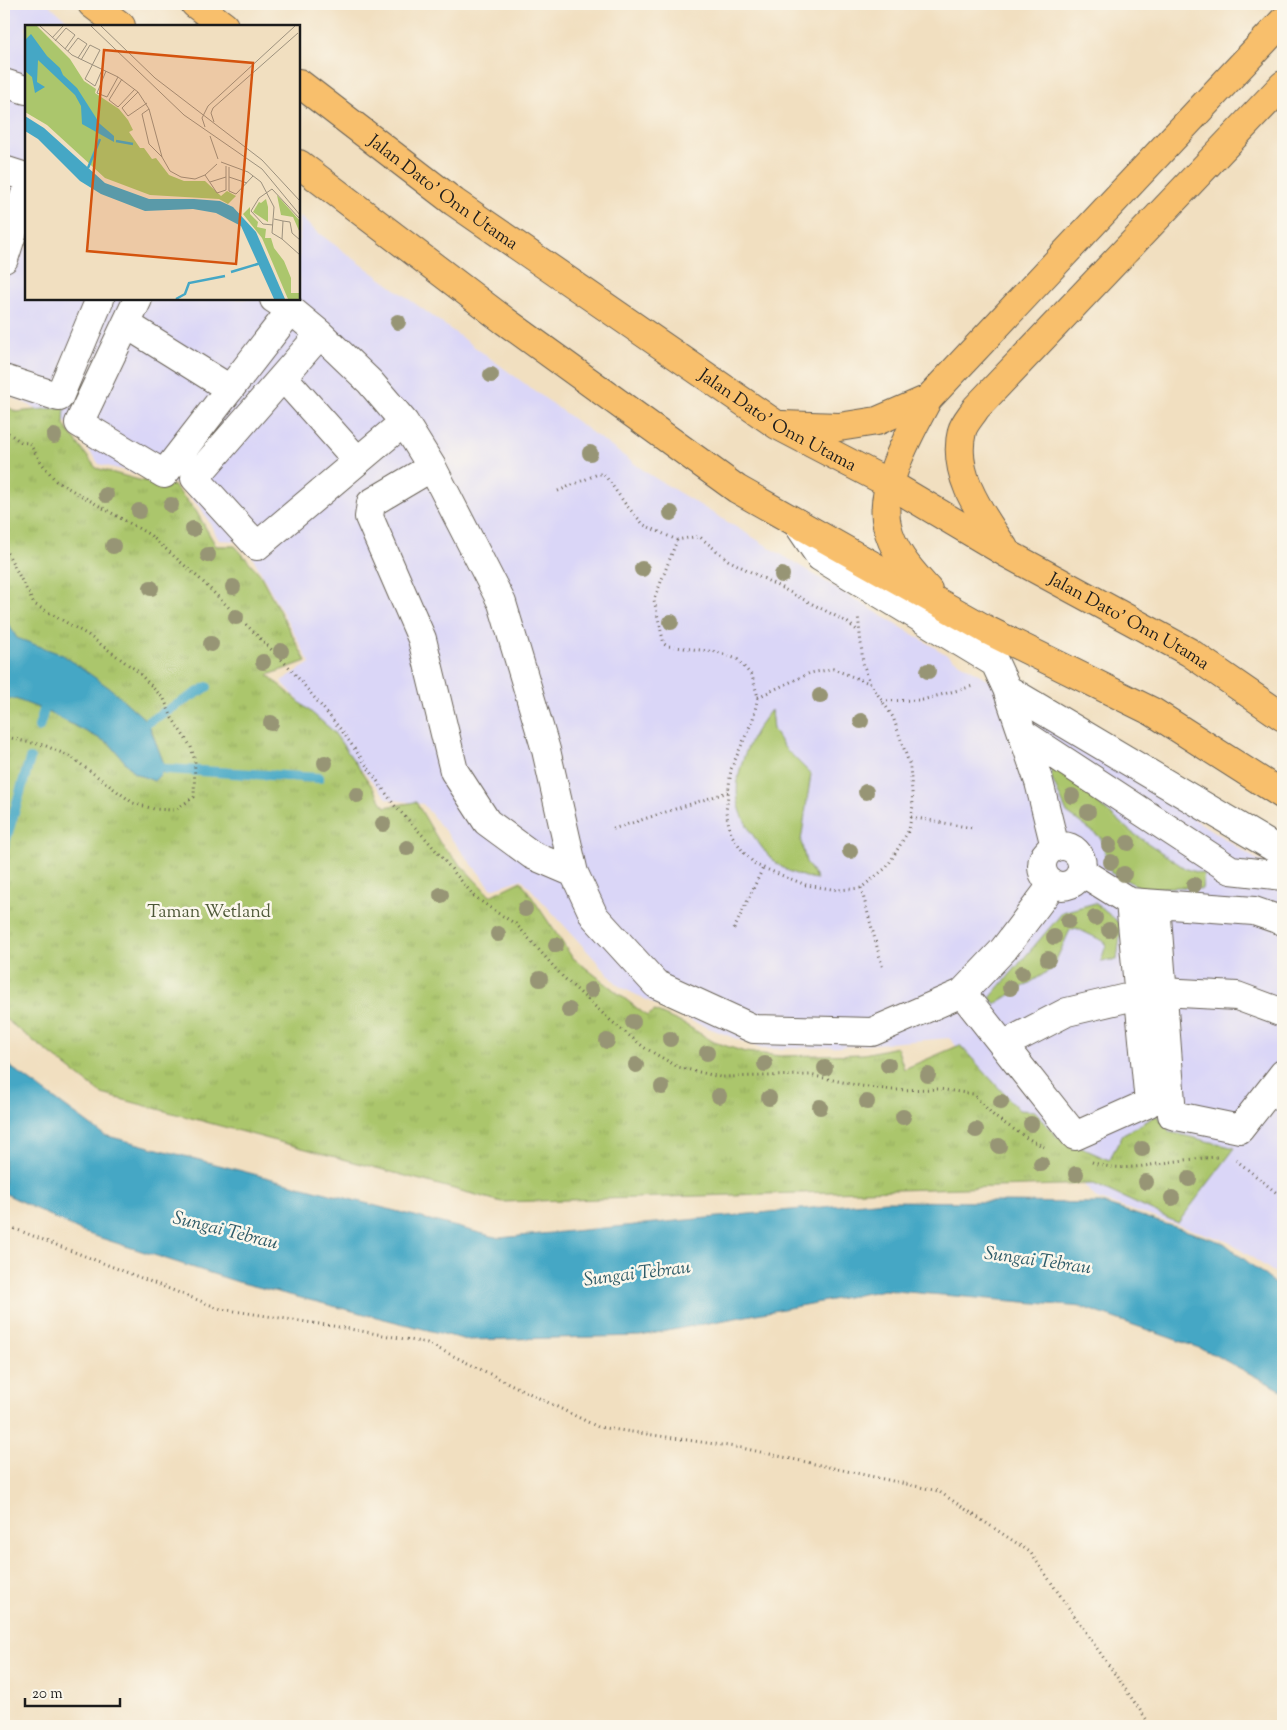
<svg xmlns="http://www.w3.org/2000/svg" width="1287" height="1730" viewBox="0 0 1287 1730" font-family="'Sorts Mill Goudy',serif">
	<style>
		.built { fill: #dad6f7 }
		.green { fill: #abc66c; stroke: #647144 }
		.park { fill: url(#park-tufts); stroke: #647144 }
		.water { fill: #45a7c5; stroke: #306270 }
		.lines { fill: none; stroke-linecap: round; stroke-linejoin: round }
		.stream { stroke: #45a7c5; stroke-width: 10 }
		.minor-casing { stroke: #676055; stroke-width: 30 }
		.major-casing { stroke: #676055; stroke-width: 30 }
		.path { stroke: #676055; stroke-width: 3; stroke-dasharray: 1 4; stroke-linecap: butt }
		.minor { stroke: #fff; stroke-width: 28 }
		.major { stroke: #f8bf6c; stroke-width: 28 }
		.tree { fill: #979575 }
		.labels { text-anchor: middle; stroke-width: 5; stroke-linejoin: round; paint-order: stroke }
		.street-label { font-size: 18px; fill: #1c1c1c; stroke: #fbf7ec }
		.park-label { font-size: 18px; fill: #4e5838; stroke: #fbf7ec }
		.water-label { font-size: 19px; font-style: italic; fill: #2e5b68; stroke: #fbf7ec }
		.inset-river { fill: none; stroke: #45a7c5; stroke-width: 2.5 }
		.inset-road { fill: none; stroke: #9c917e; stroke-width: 1 }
		.view { fill: #d4530e; fill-opacity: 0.15; stroke: #d4530e; stroke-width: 2.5 }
		.inset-edge { fill: none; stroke: #1c1c1c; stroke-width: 2.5 }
	</style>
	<defs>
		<pattern id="park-tufts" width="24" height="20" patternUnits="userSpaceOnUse" patternTransform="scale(1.25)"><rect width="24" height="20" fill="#abc66c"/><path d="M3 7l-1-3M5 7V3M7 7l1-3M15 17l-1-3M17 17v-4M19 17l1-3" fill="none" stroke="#93aa5d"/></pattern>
	</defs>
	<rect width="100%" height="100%" fill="#fbf7ec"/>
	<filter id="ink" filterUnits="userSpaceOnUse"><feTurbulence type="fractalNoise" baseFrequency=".02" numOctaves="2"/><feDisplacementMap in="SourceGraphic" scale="10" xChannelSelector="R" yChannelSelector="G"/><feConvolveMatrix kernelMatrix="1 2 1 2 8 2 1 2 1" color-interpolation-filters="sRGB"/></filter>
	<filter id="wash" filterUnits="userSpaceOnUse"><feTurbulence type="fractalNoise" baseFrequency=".0096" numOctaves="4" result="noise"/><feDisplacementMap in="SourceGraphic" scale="20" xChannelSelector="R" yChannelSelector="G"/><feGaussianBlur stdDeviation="1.12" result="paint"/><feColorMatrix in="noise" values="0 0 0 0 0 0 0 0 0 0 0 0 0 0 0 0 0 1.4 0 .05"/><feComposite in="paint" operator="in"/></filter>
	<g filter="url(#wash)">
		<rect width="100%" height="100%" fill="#f1dfc0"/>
		<path class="built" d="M 4,4 L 48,4 L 74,26 L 26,26 L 26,299 L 299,299 L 299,216 L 317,232 L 650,475 L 990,681 L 1162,798 L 1251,856 L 1283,873 L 1283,1278 L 1227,1241 L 1097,1199 L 949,1038 L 839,1047 L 762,1049 L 674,1014 L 619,986 L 522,879 L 492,889 L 423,804 L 388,799 L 281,681 L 310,663 L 252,556 L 237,541 L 219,540 L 201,508 L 177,484 L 99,464 L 69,424 L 4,393 Z"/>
		<path class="green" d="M 771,710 L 773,729 L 783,746 L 811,774 L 801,841 L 806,862 L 817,879 C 790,875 776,867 760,845 C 750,832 741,817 738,801 C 733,771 752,732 771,710 Z
			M 1055,766 L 1130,831 L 1186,869 L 1204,874 L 1202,889 L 1181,887 L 1142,888 L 1111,873 L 1101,838 L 1067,813 L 1052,779 L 1050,767 Z
			M 1095,903 L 1116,920 L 1121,928 L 1117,960 L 1101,961 L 1106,945 L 1105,942 L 1076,928 L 1070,930 L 1052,969 L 995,1004 L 990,998 L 1063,912 Z"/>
		<path class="park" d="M 4,404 L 16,412 L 65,407 L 64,425 L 96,468 L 139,480 L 174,486 L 196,511 L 216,546 L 235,546 L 260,574 L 306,661 L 268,675 L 333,731 L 371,785 L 385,807 L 416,802 L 440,843 L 490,896 L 521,881 L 572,957 L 647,1016 L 655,1011 L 686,1025 L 714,1042 L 745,1052 L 780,1056 L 864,1054 L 897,1047 L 904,1069 L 960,1045 L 1019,1110 L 1035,1111 L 1057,1137 L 1109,1160 L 1123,1134 L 1158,1115 L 1170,1132 L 1235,1148 L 1178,1223 L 1094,1184 L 502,1202 L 102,1094 L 4,1018 Z"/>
		<path class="water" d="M 4,617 L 17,638 L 63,655 L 111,689 L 148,722 L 166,769 L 154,781 L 134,773 L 110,744 L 44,710 L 15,699 L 4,698 Z
			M 4,1062 L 104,1135 L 499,1238 L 885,1201 L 1101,1203 L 1224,1243 L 1283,1290 L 1283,1391 L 1205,1350 L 1082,1307 L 884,1290 L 640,1336 L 467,1340 L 238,1282 L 82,1232 L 4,1193 Z"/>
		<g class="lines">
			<path class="stream" d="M 148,722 L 207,687
				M 39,727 L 44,710
				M 166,769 L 319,778
				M 4,846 L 30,759"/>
		</g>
	</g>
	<g filter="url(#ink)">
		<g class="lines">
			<g class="minor-casing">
				<path id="minor" d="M 4,83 L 26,90
					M 4,170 L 26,177
					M 4,259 L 26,191
					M 138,299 L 79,423 L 164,474 L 291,310
					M 274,299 L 291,310 L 320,334 L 370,382 L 404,422 L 432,467 L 502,603 L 546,750 L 574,873 L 594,916 L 656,984 L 754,1029 L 872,1032 L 962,993 L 1004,949 L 1053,884
					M 126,324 L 230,389
					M 320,334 L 195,478 L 257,546 L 404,422
					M 283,377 L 357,460
					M 4,379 L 59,397 L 100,299
					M 432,467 L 371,503 L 369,517 L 422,639 L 454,771 L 487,822 L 532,855 L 574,873
					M 797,523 L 820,557 L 995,663 L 1007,689 L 1039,782 L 1055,847
					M 1007,689 L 1283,853
					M 1022,733 L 1231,870 L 1283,876
					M1042 866a20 20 0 1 1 40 0a20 20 0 1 1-40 0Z
					M 1082,872 L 1130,902 L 1254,911 L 1283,921
					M 1156,904 L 1172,1115 L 1240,1129 L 1283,1074
					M 1162,992 L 1237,996 L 1283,1013
					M 962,993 L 1075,1136 L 1149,1103 L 1130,902
					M 1003,1045 L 1067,1012 L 1139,995"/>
			</g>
			<g class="major-casing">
				<g id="major">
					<path d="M 92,4 L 121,26"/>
					<path d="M 195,4 L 224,26"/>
					<path id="s1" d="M 299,83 L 454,202 L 777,425 L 890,484 L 1008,554 L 1189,652 L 1283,717"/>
					<path d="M 299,164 L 505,321 L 737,489 L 989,631 L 1153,712 L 1283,795"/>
					<path d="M 782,425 L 839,427 L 877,421 L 928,399"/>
					<path d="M 1004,548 C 982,515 951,475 962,431 C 964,423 972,415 976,408 L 1283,85"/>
					<path d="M 928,590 C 911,571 892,551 887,525 C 878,488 911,431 928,399 L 1283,21"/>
				</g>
			</g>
			<path class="path" d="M 4,430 L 21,442 L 29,443 L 43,465 L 56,481 L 150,535 L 201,580 L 289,667 L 342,731 L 395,806 L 427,840 L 474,896 L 496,912 L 516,924 L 563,977 L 611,1021 L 645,1048 L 678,1067 L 720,1077 L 810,1075 L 861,1086 L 893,1090 L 939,1089 L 973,1094 L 995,1117 L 1027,1138 L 1044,1147
				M 558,491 L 598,474 L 604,474 L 626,505 L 644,525 L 677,540 L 694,537 L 700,537 L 728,560 L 847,622 L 858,631
				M 677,540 L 654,600 L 664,644 L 667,646 L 717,652 L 737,659 L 752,676 L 758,697 L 753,719 L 731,769 L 726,812 L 731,834 L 744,853 L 756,865 L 806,885 L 838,890 L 861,888 L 887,867 L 909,830 L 913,805 L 910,766 L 893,717 L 870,683 L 863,663 L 858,615
				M 4,549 L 9,556 L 34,604 L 88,635 L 137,671 L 164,699 L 172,718 L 191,747 L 195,761 L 194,797 L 175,810 L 154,809 L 133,803 L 71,757 L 44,745 L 26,742 L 4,736
				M 758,697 L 810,673 L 833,669 L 869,683
				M 882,701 L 922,700 L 973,686
				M 911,817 L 972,828
				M 613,829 L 728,792
				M 861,888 L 883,969
				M 734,929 L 763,868
				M 1236,1160 L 1283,1198
				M 1092,1162 C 1116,1172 1144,1166 1170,1162 C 1185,1160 1201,1158 1217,1157
				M 5,1225 L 221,1309 L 333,1326 L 427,1343 L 598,1427 L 742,1448 L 938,1491 L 1030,1552 L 1151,1726"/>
			<use href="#minor" class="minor"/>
			<use href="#major" class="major"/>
		</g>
		<g class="tree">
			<circle cx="398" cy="322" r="8"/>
			<circle cx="491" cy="375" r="8"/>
			<circle cx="54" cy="436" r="8"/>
			<circle cx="590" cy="453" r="8"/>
			<circle cx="106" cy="495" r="8"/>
			<circle cx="171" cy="505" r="8"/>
			<circle cx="139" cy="511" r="8"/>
			<circle cx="671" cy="513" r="8"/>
			<circle cx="193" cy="529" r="8"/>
			<circle cx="113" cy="546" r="8"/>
			<circle cx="208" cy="555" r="8"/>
			<circle cx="642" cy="569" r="8"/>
			<circle cx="782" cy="575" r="8"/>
			<circle cx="233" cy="587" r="8"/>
			<circle cx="151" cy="588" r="8"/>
			<circle cx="236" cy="617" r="8"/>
			<circle cx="671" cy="622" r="8"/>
			<circle cx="211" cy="644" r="8"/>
			<circle cx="281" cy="651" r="8"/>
			<circle cx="263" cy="662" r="8"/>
			<circle cx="928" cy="671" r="8"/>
			<circle cx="820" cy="696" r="8"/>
			<circle cx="861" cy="721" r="8"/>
			<circle cx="271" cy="723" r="8"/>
			<circle cx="325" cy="763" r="8"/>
			<circle cx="866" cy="792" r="8"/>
			<circle cx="357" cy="795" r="8"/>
			<circle cx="1072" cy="796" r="8"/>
			<circle cx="1088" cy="812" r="8"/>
			<circle cx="383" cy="824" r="8"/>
			<circle cx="1128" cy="843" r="8"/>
			<circle cx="1109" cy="845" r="8"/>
			<circle cx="407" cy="848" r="8"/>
			<circle cx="850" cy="851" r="8"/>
			<circle cx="1111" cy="862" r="8"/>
			<circle cx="1124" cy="874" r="8"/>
			<circle cx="1194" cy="885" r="8"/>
			<circle cx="441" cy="895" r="8"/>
			<circle cx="525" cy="909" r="8"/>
			<circle cx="1095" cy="918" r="8"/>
			<circle cx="1068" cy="921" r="8"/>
			<circle cx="1109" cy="930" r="8"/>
			<circle cx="498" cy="934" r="8"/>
			<circle cx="1054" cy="937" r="8"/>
			<circle cx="556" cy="945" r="8"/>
			<circle cx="1048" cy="959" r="8"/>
			<circle cx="1022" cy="973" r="8"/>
			<circle cx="540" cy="979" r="8"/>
			<circle cx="1010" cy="988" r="8"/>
			<circle cx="591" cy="990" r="8"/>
			<circle cx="569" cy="1010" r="8"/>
			<circle cx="633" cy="1022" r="8"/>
			<circle cx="670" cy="1039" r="8"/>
			<circle cx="607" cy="1041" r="8"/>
			<circle cx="707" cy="1053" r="8"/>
			<circle cx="765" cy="1064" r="8"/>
			<circle cx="636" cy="1065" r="8"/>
			<circle cx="888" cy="1065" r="8"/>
			<circle cx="825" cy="1068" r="8"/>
			<circle cx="928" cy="1075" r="8"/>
			<circle cx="662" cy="1087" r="8"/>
			<circle cx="719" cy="1096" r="8"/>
			<circle cx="769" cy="1098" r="8"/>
			<circle cx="867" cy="1102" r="8"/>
			<circle cx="1001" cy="1102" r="8"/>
			<circle cx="820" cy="1107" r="8"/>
			<circle cx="903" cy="1117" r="8"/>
			<circle cx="1031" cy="1124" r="8"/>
			<circle cx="976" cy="1130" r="8"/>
			<circle cx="999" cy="1146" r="8"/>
			<circle cx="1142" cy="1149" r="8"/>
			<circle cx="1041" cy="1164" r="8"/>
			<circle cx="1076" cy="1174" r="8"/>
			<circle cx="1189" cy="1179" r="8"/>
			<circle cx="1146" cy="1182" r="8"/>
			<circle cx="1172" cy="1198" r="8"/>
		</g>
	</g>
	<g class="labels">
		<g class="street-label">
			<text dy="6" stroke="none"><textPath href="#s1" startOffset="181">Jalan Dato' Onn Utama</textPath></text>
			<text dy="6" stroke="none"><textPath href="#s1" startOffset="586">Jalan Dato' Onn Utama</textPath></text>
			<text dy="6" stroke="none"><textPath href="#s1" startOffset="991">Jalan Dato' Onn Utama</textPath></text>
		</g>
		<g class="park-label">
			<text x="209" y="917">Taman Wetland</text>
		</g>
		<g class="water-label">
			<text transform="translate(226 1229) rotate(14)" y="7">Sungai Tebrau</text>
			<text transform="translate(1038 1259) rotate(8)" y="7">Sungai Tebrau</text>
			<text transform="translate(637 1272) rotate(-7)" y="7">Sungai Tebrau</text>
		</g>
	</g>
	<g transform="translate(25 25)">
		<rect width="275" height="275" fill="#f1dfc0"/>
		<path d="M 252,170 L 275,196 L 275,208 L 268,192 L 256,190 ZM 241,174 L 243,182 L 243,197 L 228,187 L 234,177 L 236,178 ZM 225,182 L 225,189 L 233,197 L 232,202 L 241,204 L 240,213 L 246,213 L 249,223 L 259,236 L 266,253 L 266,268 L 275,268 L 275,274 L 263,274 L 237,213 L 218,189 Z" fill="#abc66c"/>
		<path d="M 0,1 L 12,1 L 45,34 L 59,56 L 71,64 L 70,68 L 94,84 L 103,95 L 108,105 L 104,107 L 115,123 L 119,123 L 127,134 L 131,133 L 144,150 L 159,156 L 180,156 L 196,171 L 202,166 L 211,171 L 203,179 L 194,174 L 125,170 L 80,153 L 22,100 L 0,87 Z" fill="#abc66c"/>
		<path d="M 6,9 L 22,31 L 35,43 L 38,50 L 52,63 L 75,99 L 89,111 L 89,117 L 57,99 L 56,81 L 50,70 L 13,35 L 12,57 L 20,62 L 10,68 L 7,52 L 0,46 L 1,14 ZM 0,91 L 19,103 L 80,158 L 124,174 L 169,174 L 195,176 L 208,182 L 231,207 L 260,274 L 249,274 L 216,201 L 191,188 L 168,184 L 120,186 L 76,169 L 55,156 L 13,114 L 0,106 Z" fill="#45a7c5"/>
		<path class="inset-river" d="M 91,116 L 108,119M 63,143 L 75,114M 206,247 L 236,238M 151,274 L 160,269 L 164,258 L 200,251"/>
		<path class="inset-road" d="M 15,1 L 47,30 L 93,52 L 113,67 L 124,84 L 137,132 L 145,146 L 156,152 L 170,154 L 180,150 L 192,139M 66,1 L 159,90 L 237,144 L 275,190M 76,1 L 130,53 L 237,135 L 275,176M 27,13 L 38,1M 30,16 L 41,3 L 50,10 L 40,24M 43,26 L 53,13 L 62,19 L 53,33M 56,35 L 65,20 L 75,25 L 60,54 L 70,61 L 77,45M 81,46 L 72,68 L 82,72 L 93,52M 97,54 L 84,75 L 93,82 L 110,64M 113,67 L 97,83 L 103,91 L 122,78M 124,84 L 117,89 L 124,119 L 137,132M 189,97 L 186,88 L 188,83 L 273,8M 180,102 L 177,93 L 183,81 L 270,1M 185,111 L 193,134M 196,137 L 223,147 L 236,157 L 249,182 L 247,208 L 257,214 L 258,196 L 249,194M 204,142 L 204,166 L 211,169 L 228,151M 180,150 L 192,168 L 201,165 L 201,141M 204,152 L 222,158M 185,157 L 201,152M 258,196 L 265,197 L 267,208 L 275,215M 248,200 L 238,199 L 226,186 L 234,173 L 247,164 L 275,194M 257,214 L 275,230"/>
		<path class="view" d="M 79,25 L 228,38 L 211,239 L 62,226 Z"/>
		<rect width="275" height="275" class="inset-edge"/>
	</g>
	<rect width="1287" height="1730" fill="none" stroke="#fbf7ec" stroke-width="20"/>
	<path d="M25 1698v8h95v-8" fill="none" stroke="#1c1c1c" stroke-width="2.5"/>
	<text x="32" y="1698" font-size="15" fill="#1c1c1c" stroke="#fbf7ec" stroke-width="4" paint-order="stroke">20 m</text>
</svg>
